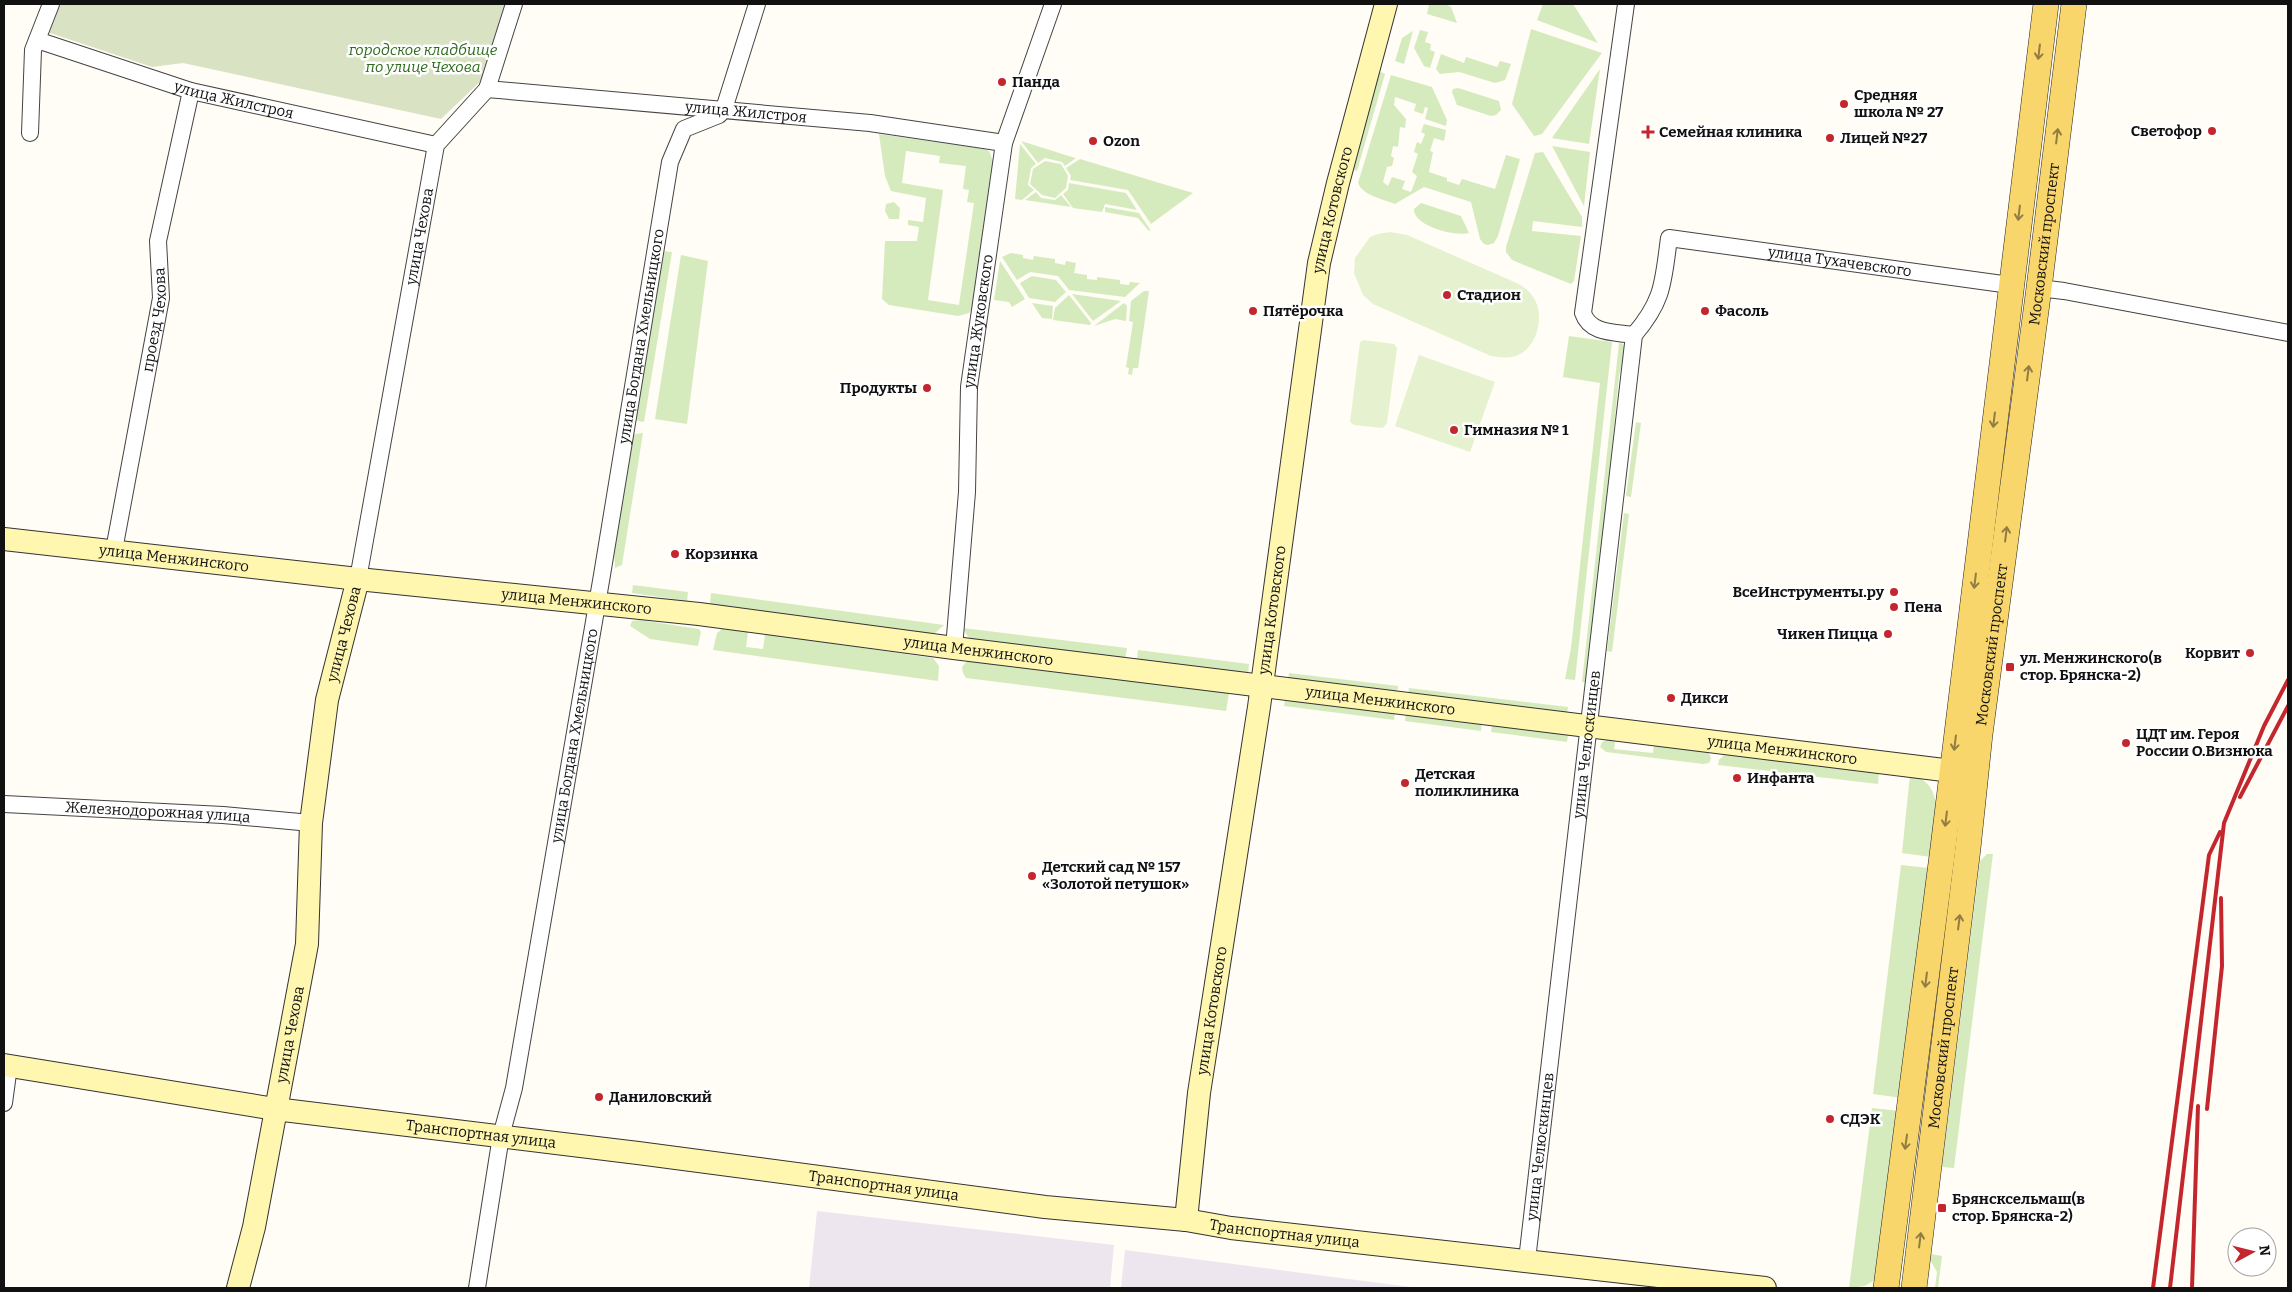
<svg xmlns="http://www.w3.org/2000/svg" width="2292" height="1292" viewBox="0 0 2292 1292" font-family="Bitter,serif">
	<style>
		.industrial { fill: #eee6ef }
		.green { fill: #d5ebbd; fill-rule: evenodd }
		.cemetery { fill: #d9e3c4 }
		.pitch { fill: #e6f2cf }
		.lines { fill: none; stroke-linecap: round; stroke-linejoin: round }
		.street-casing { stroke: #444; stroke-width: 18 }
		.secondary-casing { stroke: #333; stroke-width: 24 }
		.primary-casing { stroke: #222; stroke-width: 26 }
		.street { stroke: #fff; stroke-width: 16 }
		.secondary { stroke: #fff6b0; stroke-width: 22 }
		.primary { stroke: #f9d66b; stroke-width: 25 }
		.rail { stroke: #c4262e; stroke-width: 4 }
		.oneway { stroke: #917d42 }
		.poi-dot { fill: #c4262e; stroke: #fff; stroke-width: 2 }
		.labels { text-anchor: middle; stroke-width: 5; stroke-linejoin: round; paint-order: stroke }
		.park-label { font-size: 15px; font-style: italic; fill: #2f6b1f; stroke: #fff }
		.poi-label { font-size: 15px; font-weight: bold; fill: #111; stroke: #fff; text-anchor: start }
		.street-label { font-size: 15px; fill: #111; stroke: #fff }
	</style>
	<rect width="100%" height="100%" fill="#fffdf5"/>
	<path class="industrial" d="M 817,1211 L 1114,1245 L 1110,1288 L 809,1288 Z
		M 1125,1250 L 1418,1288 L 1121,1288 Z"/>
	<path class="green" d="M 1429,4 L 1446,4 L 1451,7 L 1457,23 L 1427,14 Z
		M 1543,4 L 1573,4 L 1598,43 L 1537,20 Z
		M 1531,29 L 1602,53 L 1542,134 L 1534,136 L 1512,104 Z
		M 1420,30 L 1428,32 L 1425,42 L 1431,44 L 1430,50 L 1435,52 L 1430,68 L 1424,66 L 1414,48 Z
		M 1413,31 L 1404,64 L 1395,61 L 1402,38 Z
		M 1441,54 L 1464,63 L 1466,57 L 1497,67 L 1500,61 L 1511,64 L 1505,80 L 1495,83 L 1459,72 L 1440,74 L 1436,69 Z
		M 1600,69 L 1589,144 L 1552,138 Z
		M 1381,72 L 1385,74 L 1357,171 L 1352,169 L 1377,75 Z
		M 1391,75 L 1432,87 L 1447,120 L 1446,126 L 1425,119 L 1428,108 L 1425,107 L 1423,114 L 1414,111 L 1416,104 L 1395,97 L 1394,105 L 1406,119 L 1405,128 L 1400,127 L 1398,147 L 1393,146 L 1391,156 L 1394,158 L 1392,166 L 1387,167 L 1383,182 L 1388,186 L 1392,177 L 1405,181 L 1402,189 L 1411,192 L 1417,176 L 1412,172 L 1418,154 L 1414,152 L 1417,142 L 1421,144 L 1425,134 L 1421,132 L 1424,124 L 1446,130 L 1444,141 L 1434,138 L 1430,151 L 1433,152 L 1429,172 L 1447,178 L 1447,181 L 1459,185 L 1462,179 L 1495,189 L 1506,155 L 1520,159 L 1498,236 L 1494,243 L 1488,245 L 1484,244 L 1480,239 L 1471,202 L 1424,187 L 1395,204 C 1383,199 1363,196 1358,183 Z
		M 1458,88 L 1499,101 L 1501,110 L 1496,115 L 1491,116 L 1457,105 L 1452,92 L 1453,89 Z
		M 879,134 L 984,149 L 989,151 L 993,161 L 973,308 L 969,313 L 958,316 L 889,305 L 882,299 L 885,241 L 917,241 L 919,227 L 908,225 L 908,220 L 923,222 L 926,198 L 891,191 L 885,176 ZM 906,151 L 940,156 L 939,163 L 966,166 L 963,189 L 969,190 L 967,202 L 974,203 L 959,305 L 928,300 L 943,190 L 902,183 Z
		M 1021,141 L 1072,157 L 1076,158 L 1065,166 L 1062,162 L 1045,158 L 1038,163 Z
		M 1020,144 L 1036,164 L 1031,168 L 1028,185 L 1034,190 L 1022,200 L 1015,199 Z
		M 1552,146 L 1590,152 L 1584,206 Z
		M 1543,152 L 1582,217 L 1582,227 L 1533,221 L 1532,231 L 1581,236 L 1574,281 L 1571,284 L 1512,260 L 1506,252 L 1506,247 L 1535,153 Z
		M 1080,159 L 1193,193 L 1151,224 L 1128,190 L 1070,180 L 1071,176 L 1066,168 Z
		M 1045,161 L 1061,164 L 1068,176 L 1066,188 L 1055,198 L 1042,195 L 1030,184 L 1033,169 Z
		M 1069,183 L 1126,193 L 1137,210 L 1105,204 L 1102,212 L 1073,208 L 1063,194 L 1068,190 Z
		M 1036,192 L 1041,198 L 1055,200 L 1061,195 L 1071,207 L 1025,200 Z
		M 894,202 L 900,208 L 899,219 L 889,219 L 885,211 L 886,204 Z
		M 1421,203 L 1461,216 L 1469,233 C 1455,237 1413,226 1414,209 Z
		M 1105,207 L 1139,213 L 1151,231 L 1148,230 L 1138,218 L 1105,212 Z
		M 660,251 L 672,252 L 644,422 L 638,421 L 635,417 Z
		M 1011,253 L 1023,255 L 1023,258 L 1033,260 L 1034,256 L 1055,259 L 1055,263 L 1065,265 L 1066,261 L 1076,263 L 1074,273 L 1087,275 L 1087,279 L 1097,280 L 1097,277 L 1120,280 L 1120,284 L 1129,285 L 1130,282 L 1140,283 L 1125,297 L 1069,290 L 1058,276 L 1030,272 L 1017,280 L 1002,257 Z
		M 681,255 L 708,261 L 687,424 L 655,419 Z
		M 1000,261 L 1025,299 L 1012,307 L 1009,302 L 994,300 Z
		M 1032,276 L 1056,280 L 1066,292 L 1055,302 L 1029,298 L 1020,283 Z
		M 1144,291 L 1149,291 L 1138,368 L 1133,368 L 1132,375 L 1128,374 L 1129,368 L 1126,367 L 1133,322 L 1129,321 L 1131,301 Z
		M 1072,294 L 1121,301 L 1093,321 Z
		M 1069,295 L 1091,323 L 1090,325 L 1053,320 L 1055,308 Z
		M 1032,303 L 1053,306 L 1052,319 L 1042,318 Z
		M 1124,303 L 1127,306 L 1126,321 L 1115,319 L 1094,326 Z
		M 1569,336 L 1612,342 L 1575,680 L 1565,679 L 1571,648 L 1600,383 L 1563,377 Z
		M 1619,343 L 1623,344 L 1625,353 L 1619,376 L 1589,683 L 1582,682 Z
		M 1636,422 L 1641,423 L 1631,497 L 1626,496 Z
		M 643,433 L 622,565 L 615,568 L 614,552 L 632,437 L 635,434 Z
		M 1624,513 L 1629,514 L 1612,652 L 1607,651 Z
		M 633,585 L 688,592 L 687,601 L 632,593 Z
		M 711,593 L 944,625 L 934,634 L 710,604 Z
		M 640,620 L 699,629 L 701,632 L 698,646 L 650,639 L 630,626 L 632,621 Z
		M 963,628 L 1127,648 L 1125,659 L 974,640 L 968,637 Z
		M 722,629 L 748,632 L 746,647 L 763,649 L 765,634 L 933,658 L 939,666 L 938,681 L 713,650 L 717,633 Z
		M 1138,650 L 1249,664 L 1248,674 L 1137,660 Z
		M 968,660 L 1229,693 L 1226,711 L 966,678 L 963,673 L 962,667 Z
		M 1289,673 L 1398,686 L 1397,693 L 1288,680 Z
		M 1409,688 L 1568,707 L 1567,715 L 1408,695 Z
		M 1285,698 L 1395,712 L 1394,720 L 1284,706 Z
		M 1406,714 L 1482,723 L 1481,731 L 1405,721 Z
		M 1492,725 L 1568,735 L 1567,742 L 1491,732 Z
		M 1607,740 L 1615,741 L 1614,749 L 1653,753 L 1654,745 L 1708,751 L 1711,758 L 1709,763 L 1703,764 L 1606,752 L 1600,747 L 1602,742 Z
		M 1725,754 L 1879,772 L 1878,784 L 1718,765 L 1719,760 Z
		M 1910,774 C 1949,785 1934,827 1931,857 L 1902,853 Z
		M 1987,854 L 1993,854 L 1954,1168 L 1942,1167 L 1980,861 Z
		M 1901,865 L 1929,868 L 1902,1098 L 1873,1094 Z
		M 1872,1108 L 1900,1111 L 1876,1279 L 1865,1286 L 1849,1288 Z
		M 1931,1254 L 1942,1256 L 1938,1288 L 1935,1288 L 1937,1272 L 1930,1260 Z"/>
	<path class="cemetery" d="M 59,4 L 506,4 L 483,79 L 441,119 L 183,63 L 152,67 L 47,32 Z"/>
	<path class="pitch" d="M 1390,232 L 1407,235 L 1519,284 C 1523,287 1528,290 1531,294 C 1546,311 1539,346 1518,355 C 1510,359 1500,357 1491,356 L 1373,304 L 1363,295 L 1354,273 L 1355,258 L 1370,237 L 1378,234 Z
		M 1363,340 L 1394,344 L 1397,348 L 1387,423 L 1383,428 L 1354,425 L 1350,422 L 1360,342 Z
		M 1419,355 L 1495,382 L 1470,452 L 1395,426 Z"/>
	<g class="lines">
		<g class="street-casing">
			<g id="street">
				<path d="M 1626,4 L 1583,313 C 1590,334 1615,332 1634,335"/>
				<path id="s1" d="M 37,40 L 191,91 L 436,145"/>
				<path id="s2" d="M 487,89 L 870,123 L 1004,143"/>
				<path d="M 30,133 L 33,50 L 51,4"/>
				<path d="M 2039,288 L 2064,291 L 2288,333"/>
				<path id="s3" d="M 114,550 L 161,298 L 158,241 L 191,91"/>
				<path id="s4" d="M 358,579 L 436,145 L 487,89 L 514,4"/>
				<path id="s5" d="M 954,648 L 967,492 L 969,387 L 1004,143 L 1053,4"/>
				<path id="s6" d="M 4,804 L 223,815 L 311,823"/>
				<path d="M 4,1103 L 9,1066"/>
				<path id="s7" d="M 1527,1260 L 1634,335 C 1664,300 1663,282 1669,238 L 2010,285"/>
				<path id="s8" d="M 477,1288 L 501,1136 L 514,1088 L 602,575 L 670,162 L 684,129 L 719,115 L 724,109 L 757,4"/>
			</g>
		</g>
		<g class="secondary-casing">
			<g id="secondary">
				<path id="s9" d="M 4,539 L 358,579 L 699,614 L 954,648 L 1952,771"/>
				<path id="s10" d="M 4,1065 L 275,1109 L 638,1153 L 1045,1207 L 1186,1220 L 1231,1228 L 1765,1288"/>
				<path id="s11" d="M 1186,1220 L 1199,1093 L 1259,707 L 1319,263 L 1338,183 L 1386,4"/>
				<path id="s12" d="M 238,1288 L 254,1227 L 307,944 L 311,823 L 327,700 L 358,579"/>
			</g>
		</g>
		<g class="primary-casing">
			<g id="primary">
				<path d="M 1886,1288 L 1943,848 L 2046,4"/>
				<path id="s13" d="M 1914,1288 L 1968,848 L 1980,734 L 2039,288 L 2074,4"/>
			</g>
		</g>
		<use href="#street" class="street"/>
		<use href="#secondary" class="secondary"/>
		<use href="#primary" class="primary"/>
		<path class="rail" d="M 2240,797 L 2288,706
			M 2207,1109 L 2222,966 L 2221,898
			M 2153,1288 L 2209,855 L 2220,832
			M 2170,1288 L 2224,823 L 2264,726 L 2288,680
			M 2192,1288 L 2198,1106"/>
	</g>
	<defs><path id="oneway-shaft" d="M-6 0H5M1.5-3L5.5 0L1.5 3" fill="none" stroke-width="1.6" stroke-linecap="round" stroke-linejoin="round" transform="scale(1.25)"/></defs>
	<g class="oneway">
		<use href="#oneway-shaft" transform="translate(2039 52) rotate(97)"/>
		<use href="#oneway-shaft" transform="translate(2057 136) rotate(-83)"/>
		<use href="#oneway-shaft" transform="translate(2019 213) rotate(97)"/>
		<use href="#oneway-shaft" transform="translate(2028 373) rotate(-83)"/>
		<use href="#oneway-shaft" transform="translate(1994 420) rotate(97)"/>
		<use href="#oneway-shaft" transform="translate(2006 534) rotate(-83)"/>
		<use href="#oneway-shaft" transform="translate(1975 581) rotate(97)"/>
		<use href="#oneway-shaft" transform="translate(1955 743) rotate(97)"/>
		<use href="#oneway-shaft" transform="translate(1946 819) rotate(97)"/>
		<use href="#oneway-shaft" transform="translate(1959 922) rotate(-83)"/>
		<use href="#oneway-shaft" transform="translate(1926 980) rotate(97)"/>
		<use href="#oneway-shaft" transform="translate(1906 1142) rotate(98)"/>
		<use href="#oneway-shaft" transform="translate(1920 1240) rotate(-83)"/>
	</g>
	<g class="poi-dot">
		<circle cx="1002" cy="82" r="5"/>
		<circle cx="1844" cy="104" r="5"/>
		<circle cx="2212" cy="131" r="5"/>
		<path d="M1645.5 124.5h5v5h5v5h-5v5h-5v-5h-5v-5h5z"/>
		<circle cx="1830" cy="138" r="5"/>
		<circle cx="1093" cy="141" r="5"/>
		<circle cx="1447" cy="295" r="5"/>
		<circle cx="1253" cy="311" r="5"/>
		<circle cx="1705" cy="311" r="5"/>
		<circle cx="927" cy="388" r="5"/>
		<circle cx="1454" cy="430" r="5"/>
		<circle cx="675" cy="554" r="5"/>
		<circle cx="1894" cy="592" r="5"/>
		<circle cx="1894" cy="607" r="5"/>
		<circle cx="1888" cy="634" r="5"/>
		<circle cx="2250" cy="653" r="5"/>
		<rect x="2005" y="662" width="10" height="10" rx="2.5"/>
		<circle cx="1671" cy="698" r="5"/>
		<circle cx="2126" cy="743" r="5"/>
		<circle cx="1737" cy="778" r="5"/>
		<circle cx="1405" cy="783" r="5"/>
		<circle cx="1032" cy="876" r="5"/>
		<circle cx="599" cy="1097" r="5"/>
		<circle cx="1830" cy="1119" r="5"/>
		<rect x="1937" y="1203" width="10" height="10" rx="2.5"/>
	</g>
	<g class="labels">
		<g class="park-label">
			<text x="423" y="55">городское кладбище<tspan x="423" dy="17">по улице Чехова</tspan></text>
		</g>
		<g class="poi-label">
			<text x="1012" y="87">Панда</text>
			<text x="1854" y="100">Средняя<tspan x="1854" dy="17">школа № 27</tspan></text>
			<text x="2202" y="136" text-anchor="end">Светофор</text>
			<text x="1659" y="137">Семейная клиника</text>
			<text x="1840" y="143">Лицей №27</text>
			<text x="1103" y="146">Ozon</text>
			<text x="1457" y="300">Стадион</text>
			<text x="1263" y="316">Пятёрочка</text>
			<text x="1715" y="316">Фасоль</text>
			<text x="917" y="393" text-anchor="end">Продукты</text>
			<text x="1464" y="435">Гимназия № 1</text>
			<text x="685" y="559">Корзинка</text>
			<text x="1884" y="597" text-anchor="end">ВсеИнструменты.ру</text>
			<text x="1904" y="612">Пена</text>
			<text x="1878" y="639" text-anchor="end">Чикен Пицца</text>
			<text x="2240" y="658" text-anchor="end">Корвит</text>
			<text x="2020" y="663">ул. Менжинского(в<tspan x="2020" dy="17">стор. Брянска-2)</tspan></text>
			<text x="1681" y="703">Дикси</text>
			<text x="2136" y="739">ЦДТ им. Героя<tspan x="2136" dy="17">России О.Визнюка</tspan></text>
			<text x="1415" y="779">Детская<tspan x="1415" dy="17">поликлиника</tspan></text>
			<text x="1747" y="783">Инфанта</text>
			<text x="1042" y="872">Детский сад № 157<tspan x="1042" dy="17">«Золотой петушок»</tspan></text>
			<text x="609" y="1102">Даниловский</text>
			<text x="1840" y="1124">СДЭК</text>
			<text x="1952" y="1204">Брянсксельмаш(в<tspan x="1952" dy="17">стор. Брянска-2)</tspan></text>
		</g>
		<g class="street-label">
			<text dy="5" stroke="none"><textPath href="#s1" startOffset="206">улица Жилстроя</textPath></text>
			<text dy="5" stroke="none"><textPath href="#s2" startOffset="260">улица Жилстроя</textPath></text>
			<text dy="5" stroke="none"><textPath href="#s11" startOffset="1021">улица Котовского</textPath></text>
			<text dy="5" stroke="none"><textPath href="#s4" startOffset="348">улица Чехова</textPath></text>
			<text dy="5" stroke="none"><textPath href="#s13" startOffset="1052">Московский проспект</textPath></text>
			<text dy="5" stroke="none"><textPath href="#s7" startOffset="1209">улица Тухачевского</textPath></text>
			<text dy="5" stroke="none"><textPath href="#s3" startOffset="234">проезд Чехова</textPath></text>
			<text dy="5" stroke="none"><textPath href="#s5" startOffset="328">улица Жуковского</textPath></text>
			<text dy="5" stroke="none"><textPath href="#s8" startOffset="966">улица Богдана Хмельницкого</textPath></text>
			<text dy="5" stroke="none"><textPath href="#s9" startOffset="171">улица Менжинского</textPath></text>
			<text dy="5" stroke="none"><textPath href="#s9" startOffset="576">улица Менжинского</textPath></text>
			<text dy="5" stroke="none"><textPath href="#s11" startOffset="616">улица Котовского</textPath></text>
			<text dy="5" stroke="none"><textPath href="#s12" startOffset="664">улица Чехова</textPath></text>
			<text dy="5" stroke="none"><textPath href="#s13" startOffset="648">Московский проспект</textPath></text>
			<text dy="5" stroke="none"><textPath href="#s9" startOffset="981">улица Менжинского</textPath></text>
			<text dy="5" stroke="none"><textPath href="#s9" startOffset="1386">улица Менжинского</textPath></text>
			<text dy="5" stroke="none"><textPath href="#s8" startOffset="561">улица Богдана Хмельницкого</textPath></text>
			<text dy="5" stroke="none"><textPath href="#s7" startOffset="519">улица Челюскинцев</textPath></text>
			<text dy="5" stroke="none"><textPath href="#s9" startOffset="1791">улица Менжинского</textPath></text>
			<text dy="5" stroke="none"><textPath href="#s6" startOffset="154">Железнодорожная улица</textPath></text>
			<text dy="5" stroke="none"><textPath href="#s11" startOffset="211">улица Котовского</textPath></text>
			<text dy="5" stroke="none"><textPath href="#s12" startOffset="259">улица Чехова</textPath></text>
			<text dy="5" stroke="none"><textPath href="#s13" startOffset="242">Московский проспект</textPath></text>
			<text dy="5" stroke="none"><textPath href="#s10" startOffset="482">Транспортная улица</textPath></text>
			<text dy="5" stroke="none"><textPath href="#s7" startOffset="114">улица Челюскинцев</textPath></text>
			<text dy="5" stroke="none"><textPath href="#s10" startOffset="888">Транспортная улица</textPath></text>
			<text dy="5" stroke="none"><textPath href="#s10" startOffset="1292">Транспортная улица</textPath></text>
		</g>
	</g>
	<rect width="2292" height="1292" fill="none" stroke="#111111" stroke-width="10"/>
	<g transform="translate(2252 1252) rotate(83)"><circle r="24" fill="#ffffff" stroke="#a0a0a0"/>
	<path d="M0-4L9 19L0 12L-9 19Z" fill="#c4262e"/>
	<text y="-8" font-size="14" font-weight="bold" text-anchor="middle" fill="#111111">N</text>
	</g>
</svg>
